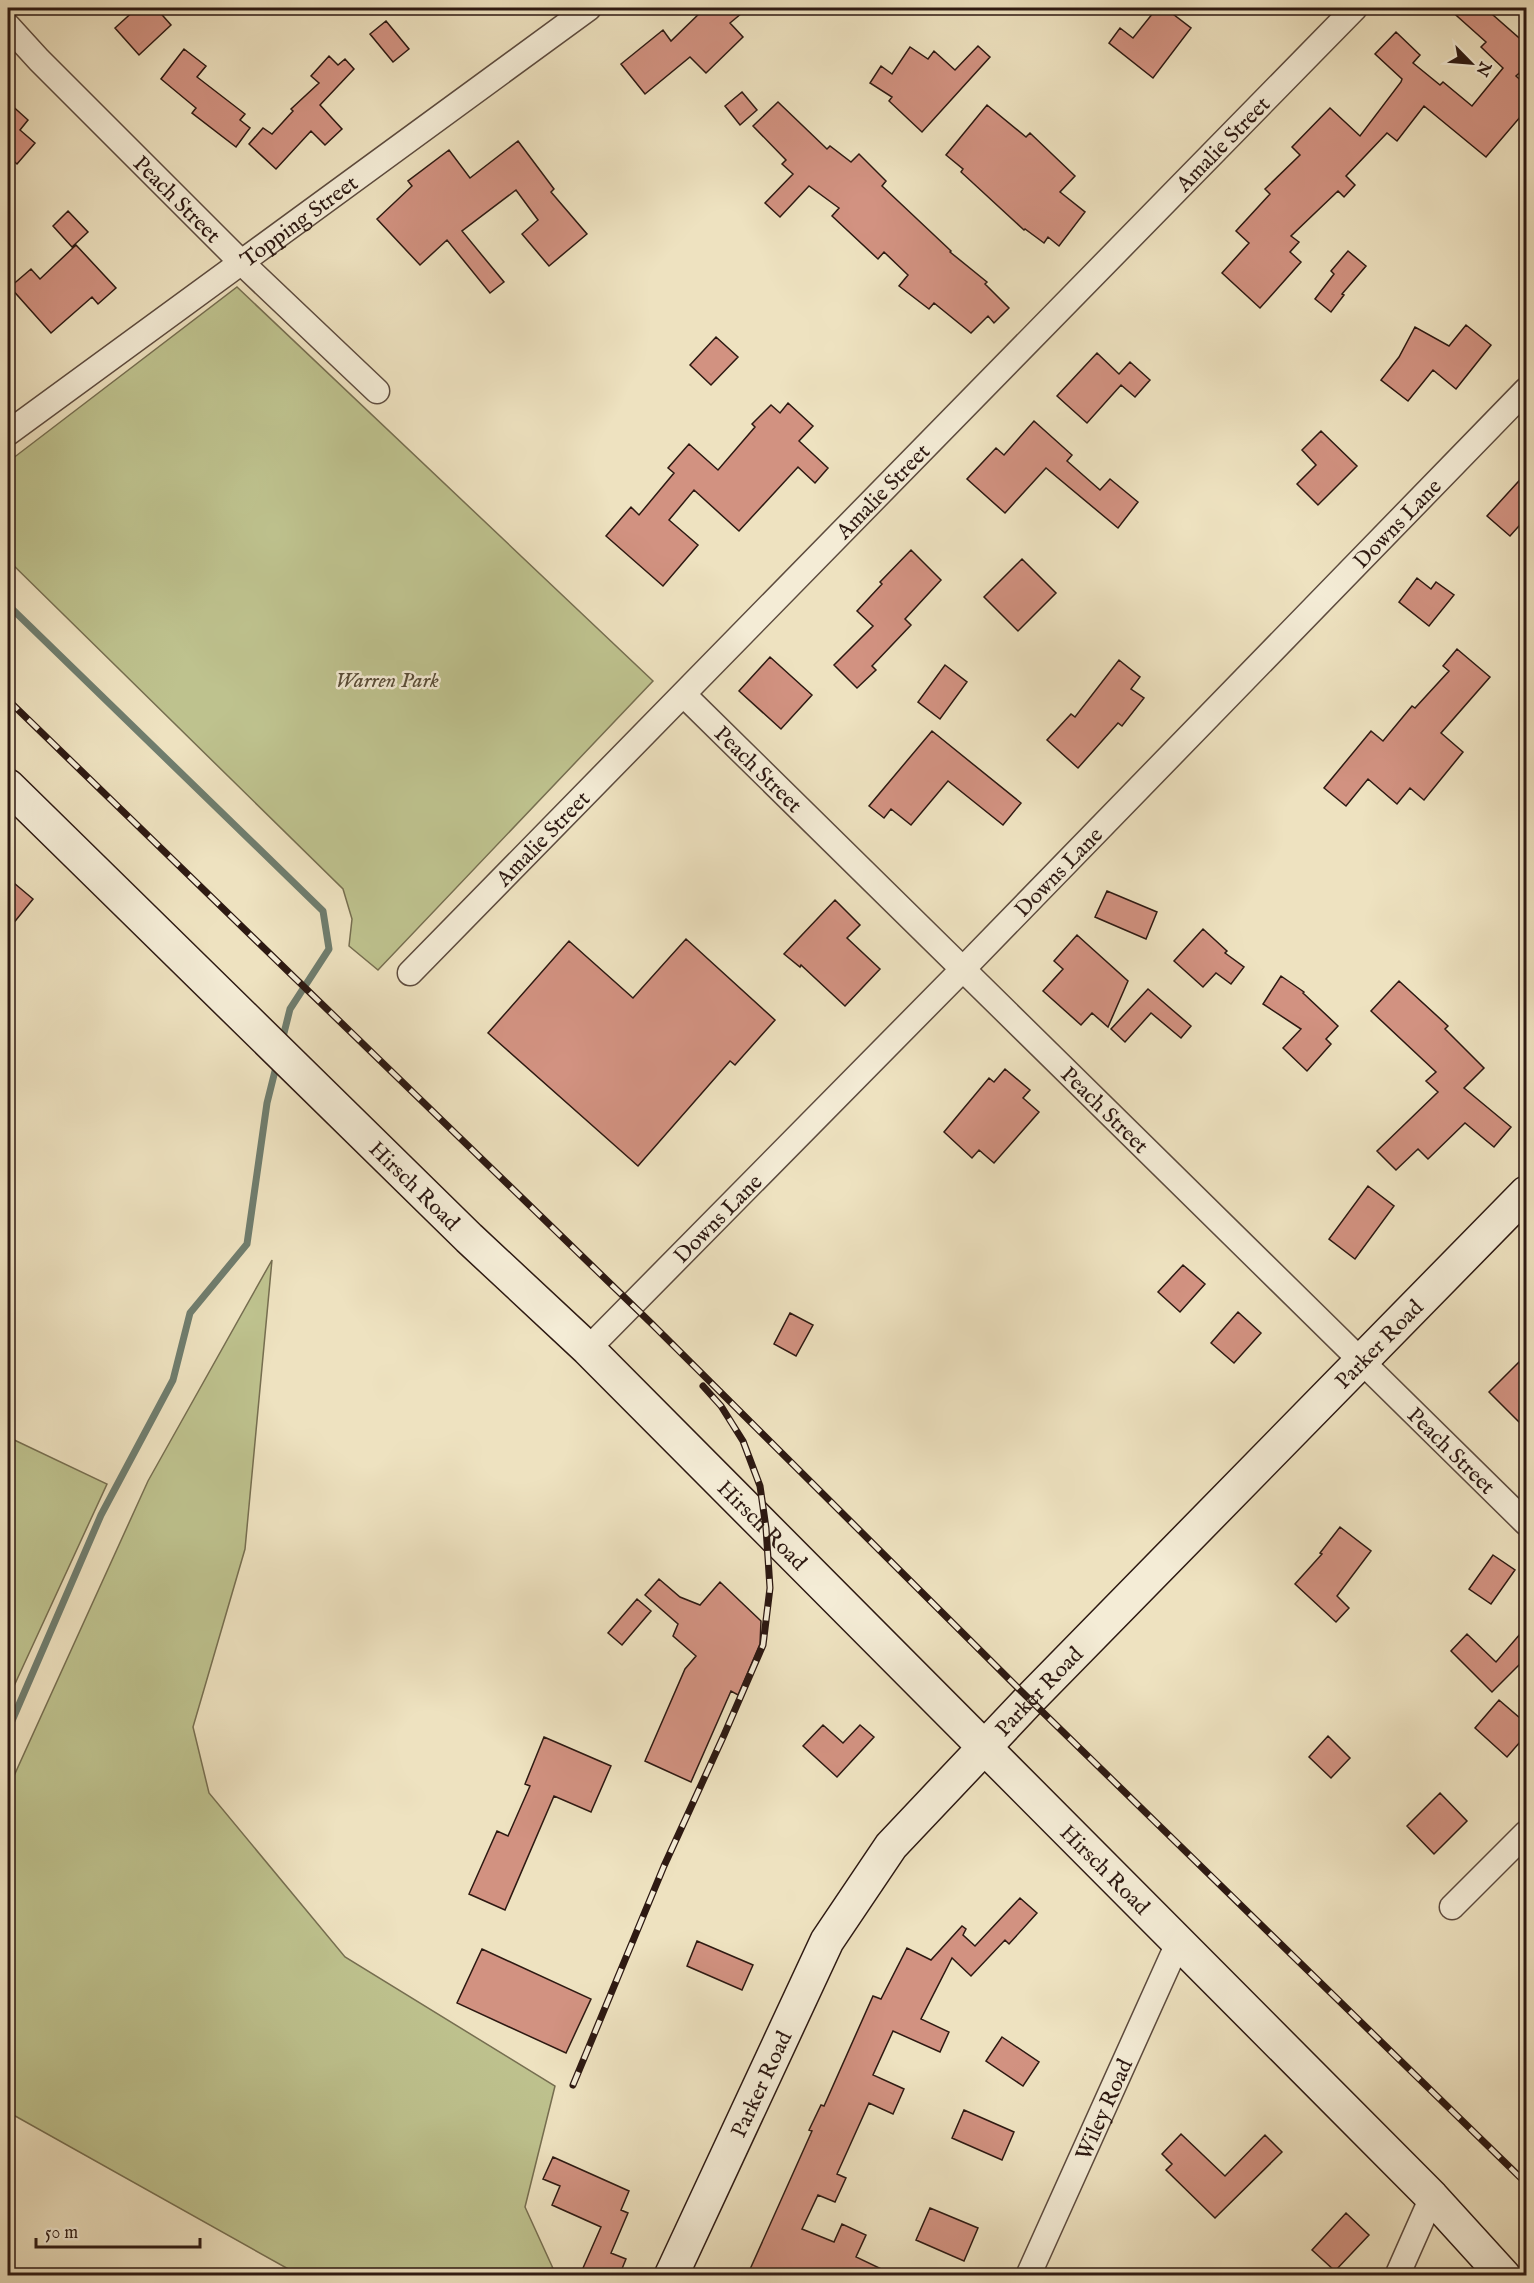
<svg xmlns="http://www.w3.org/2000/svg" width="1534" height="2283" viewBox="0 0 1534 2283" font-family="'IM FELL English',serif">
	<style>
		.green { fill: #bec28e; stroke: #766e50; stroke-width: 1.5 }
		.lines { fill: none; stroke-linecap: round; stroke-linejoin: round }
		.stream { stroke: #6f7d6e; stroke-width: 7 }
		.building { fill: #d29281; stroke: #2d1912; stroke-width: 1.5 }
		.street-casing { stroke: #5d4b3e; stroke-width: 27 }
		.secondary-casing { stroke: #2d1912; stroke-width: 36 }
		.street { stroke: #f4ecd6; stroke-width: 24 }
		.secondary { stroke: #f4ecd6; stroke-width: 33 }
		.rail-casing { stroke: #2d1912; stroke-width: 7 }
		.rail { stroke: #f4ecd6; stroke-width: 4.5; stroke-dasharray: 14; stroke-linecap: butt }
		.labels { text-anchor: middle; stroke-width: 5; stroke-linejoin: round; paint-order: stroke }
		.street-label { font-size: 22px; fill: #2d1912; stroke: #f4ecd6 }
		.park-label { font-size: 22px; font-style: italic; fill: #584c37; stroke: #f4ecd6 }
	</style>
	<rect width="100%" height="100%" fill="#eee2c0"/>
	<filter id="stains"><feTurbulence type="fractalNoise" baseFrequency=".00333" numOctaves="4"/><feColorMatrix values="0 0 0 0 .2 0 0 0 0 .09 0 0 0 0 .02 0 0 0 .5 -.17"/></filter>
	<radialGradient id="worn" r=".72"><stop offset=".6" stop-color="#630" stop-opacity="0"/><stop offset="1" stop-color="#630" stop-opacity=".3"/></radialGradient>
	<path class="green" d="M 237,287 L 653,681 L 378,970 L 349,946 L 352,919 L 343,889 L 8,560 L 8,462 Z
		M 272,1260 L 245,1549 L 193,1727 L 209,1793 L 345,1957 L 555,2086 L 525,2207 L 556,2275 L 299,2275 L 8,2112 L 8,1789 L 148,1481 Z
		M 8,1437 L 107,1484 L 8,1699 Z"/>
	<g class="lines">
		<path class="stream" d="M 8,605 L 323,911 L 329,949 L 290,1009 L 282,1041
			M 8,1730 L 101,1515 L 173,1380 L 190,1313 L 247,1244 L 267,1103 L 277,1063"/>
	</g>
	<path class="building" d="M 137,8 L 156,8 L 171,25 L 139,55 L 115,28 Z
		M 705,8 L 748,8 L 730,23 L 743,37 L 706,73 L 690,57 L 645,94 L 621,64 L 663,30 L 671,41 Z
		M 1157,8 L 1165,8 L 1191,28 L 1153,78 L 1109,43 L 1120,28 L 1133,38 Z
		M 1448,8 L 1485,8 L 1527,45 L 1527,66 L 1516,76 L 1527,86 L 1527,109 L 1486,157 L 1424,106 L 1397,141 L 1387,133 L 1346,176 L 1355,185 L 1344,197 L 1338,191 L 1291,236 L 1299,242 L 1290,252 L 1301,262 L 1260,308 L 1222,273 L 1249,243 L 1236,231 L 1270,194 L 1265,189 L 1300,155 L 1292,147 L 1330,108 L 1360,136 L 1401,82 L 1402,79 L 1375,54 L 1396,32 L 1420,55 L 1413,63 L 1440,85 L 1443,82 L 1472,106 L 1503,68 L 1481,47 L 1486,42 Z
		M 386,21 L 409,49 L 393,62 L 370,34 Z
		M 978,46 L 990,57 L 922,132 L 889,101 L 892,97 L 870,83 L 881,66 L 892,74 L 910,47 L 928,59 L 934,51 L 955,70 Z
		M 184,49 L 206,66 L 197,77 L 245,114 L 240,120 L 250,128 L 236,147 L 192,113 L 196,108 L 161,79 Z
		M 329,56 L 338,65 L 345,59 L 354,69 L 320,105 L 342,129 L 325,145 L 311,131 L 276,169 L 249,144 L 263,128 L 272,134 L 293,111 L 291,109 L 319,83 L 311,76 Z
		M 742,92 L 757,110 L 740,125 L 725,106 Z
		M 8,102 L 28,120 L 20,130 L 35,143 L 17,164 L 8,156 Z
		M 778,102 L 827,149 L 830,146 L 851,162 L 859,154 L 886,181 L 882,186 L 951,251 L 950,252 L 987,282 L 985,284 L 1009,308 L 994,323 L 988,316 L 971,333 L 934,303 L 929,309 L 899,286 L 908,275 L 884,252 L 878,259 L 832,216 L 839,208 L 809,186 L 780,217 L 765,203 L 793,174 L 782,164 L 786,160 L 753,126 Z
		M 987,105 L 1026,137 L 1030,133 L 1075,176 L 1060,192 L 1085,212 L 1059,246 L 1048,237 L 1044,243 L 1025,229 L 1024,230 L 961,172 L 963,169 L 946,155 Z
		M 518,141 L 554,189 L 551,192 L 587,234 L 549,266 L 522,234 L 538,220 L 516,190 L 462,231 L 504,282 L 490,293 L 447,240 L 420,265 L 377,219 L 412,186 L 408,181 L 449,150 L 470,178 Z
		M 68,211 L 88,232 L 72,247 L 53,226 Z
		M 76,245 L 116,288 L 98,304 L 92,297 L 51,333 L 10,287 L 31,269 L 40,279 Z
		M 1348,251 L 1366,266 L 1342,294 L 1344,295 L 1331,312 L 1315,299 L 1334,274 L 1331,271 Z
		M 1466,325 L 1491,345 L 1456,389 L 1433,370 L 1408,401 L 1381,380 L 1399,357 L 1415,327 L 1449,346 Z
		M 716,337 L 738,357 L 711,385 L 690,365 Z
		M 1097,353 L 1119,374 L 1130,362 L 1150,380 L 1135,397 L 1121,385 L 1087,423 L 1057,396 Z
		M 788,403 L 813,426 L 799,441 L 828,468 L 815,483 L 798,467 L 739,531 L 694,490 L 669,520 L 698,545 L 663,586 L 606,536 L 631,507 L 639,515 L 674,473 L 668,468 L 689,444 L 718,470 L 755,427 L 752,424 L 771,405 L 780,413 Z
		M 1034,421 L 1072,455 L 1067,461 L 1100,490 L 1110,479 L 1138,502 L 1118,528 L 1046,468 L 1005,513 L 967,479 L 996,448 L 1004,455 Z
		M 1321,431 L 1357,466 L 1318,505 L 1297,484 L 1316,465 L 1302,450 Z
		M 1527,472 L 1527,517 L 1510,536 L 1487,516 Z
		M 911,550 L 941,580 L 905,619 L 911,625 L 872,666 L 876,670 L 857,688 L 834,665 L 873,626 L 857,611 L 882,584 L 880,582 Z
		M 1022,559 L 1056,593 L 1018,631 L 984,597 Z
		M 1417,578 L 1431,589 L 1436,582 L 1454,595 L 1429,626 L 1399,602 Z
		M 1457,649 L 1490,677 L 1441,733 L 1463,752 L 1424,800 L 1410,788 L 1397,804 L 1368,779 L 1346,806 L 1324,788 L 1371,731 L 1383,741 L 1412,706 L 1415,708 L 1449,671 L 1443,666 Z
		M 770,657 L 812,695 L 781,729 L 739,691 Z
		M 1119,660 L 1140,677 L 1131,689 L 1144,698 L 1122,726 L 1118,723 L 1078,768 L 1047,740 L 1071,714 L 1075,717 Z
		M 945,665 L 967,682 L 940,719 L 918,702 Z
		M 932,731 L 1021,803 L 1003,825 L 948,781 L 911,825 L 891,809 L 884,818 L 869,806 Z
		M 8,878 L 33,899 L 8,930 Z
		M 1107,891 L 1157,912 L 1146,939 L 1095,917 Z
		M 835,900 L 860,925 L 847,938 L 880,969 L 845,1006 L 801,965 L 800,967 L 784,954 Z
		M 1203,929 L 1227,951 L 1225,953 L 1244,967 L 1231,984 L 1216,973 L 1203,987 L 1174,961 Z
		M 1077,935 L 1128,981 L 1108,1027 L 1092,1013 L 1081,1025 L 1043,991 L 1063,969 L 1054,961 Z
		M 686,939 L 775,1020 L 735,1065 L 730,1061 L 638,1166 L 488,1033 L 569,941 L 633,998 Z
		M 1281,976 L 1304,992 L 1303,993 L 1338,1026 L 1326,1039 L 1331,1044 L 1307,1071 L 1283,1048 L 1301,1029 L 1263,1004 Z
		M 1399,981 L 1448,1026 L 1445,1029 L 1484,1068 L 1464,1088 L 1511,1127 L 1494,1147 L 1465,1123 L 1428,1159 L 1418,1149 L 1396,1170 L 1377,1151 L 1438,1092 L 1426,1081 L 1436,1072 L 1371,1011 Z
		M 1148,989 L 1191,1026 L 1181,1038 L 1151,1013 L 1125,1042 L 1111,1029 Z
		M 1005,1069 L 1030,1090 L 1023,1098 L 1039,1112 L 994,1163 L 979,1150 L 972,1158 L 944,1132 L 989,1078 L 994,1082 Z
		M 1368,1186 L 1394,1206 L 1355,1259 L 1329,1239 Z
		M 1183,1265 L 1205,1284 L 1180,1312 L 1158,1292 Z
		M 1238,1312 L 1261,1333 L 1234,1363 L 1211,1343 Z
		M 790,1313 L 813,1325 L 796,1356 L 774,1344 Z
		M 1527,1354 L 1527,1430 L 1489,1392 Z
		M 1340,1527 L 1371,1551 L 1337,1596 L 1349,1608 L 1336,1622 L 1295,1584 L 1322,1554 L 1320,1553 Z
		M 1493,1555 L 1515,1570 L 1491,1604 L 1469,1589 Z
		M 659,1579 L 680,1597 L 700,1605 L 720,1582 L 761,1621 L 760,1644 L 738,1695 L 731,1691 L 691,1782 L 645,1761 L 685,1669 L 696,1656 L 673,1636 L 678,1624 L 645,1595 Z
		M 637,1599 L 651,1611 L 622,1645 L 608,1633 Z
		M 1527,1626 L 1527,1657 L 1492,1692 L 1451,1651 L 1467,1634 L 1496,1662 Z
		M 1499,1700 L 1527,1724 L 1527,1734 L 1507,1757 L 1475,1728 Z
		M 823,1725 L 843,1743 L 860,1725 L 874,1737 L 837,1777 L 803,1746 Z
		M 1328,1736 L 1350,1758 L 1331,1778 L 1309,1757 Z
		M 544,1737 L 611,1766 L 591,1812 L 554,1796 L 505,1910 L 469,1894 L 497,1831 L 508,1836 L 530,1786 L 525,1784 Z
		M 1440,1793 L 1467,1821 L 1434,1854 L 1407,1826 Z
		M 1020,1898 L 1037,1913 L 1009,1944 L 1005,1940 L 971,1976 L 952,1958 L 921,2019 L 949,2032 L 940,2052 L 893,2031 L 873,2075 L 904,2089 L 893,2114 L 869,2103 L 837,2174 L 846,2178 L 835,2202 L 818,2195 L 802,2229 L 834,2242 L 842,2224 L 866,2235 L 856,2257 L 896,2276 L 747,2276 L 812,2131 L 809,2130 L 821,2105 L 824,2106 L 873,1996 L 881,1999 L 907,1948 L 931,1960 L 962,1926 L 966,1929 L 963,1935 L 975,1946 Z
		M 697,1941 L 753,1965 L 742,1990 L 687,1966 Z
		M 482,1949 L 591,1999 L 566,2053 L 457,2003 Z
		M 1002,2037 L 1039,2062 L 1023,2086 L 986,2061 Z
		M 964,2110 L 1014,2132 L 1002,2160 L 952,2138 Z
		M 1181,2134 L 1225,2176 L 1265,2135 L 1282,2152 L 1215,2218 L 1166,2170 L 1172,2164 L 1162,2154 Z
		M 553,2157 L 629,2191 L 621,2210 L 628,2213 L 611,2253 L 626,2259 L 619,2276 L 602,2276 L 583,2268 L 601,2227 L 552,2205 L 560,2186 L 543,2179 Z
		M 930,2208 L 978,2228 L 964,2261 L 916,2240 Z
		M 1346,2213 L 1369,2235 L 1335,2271 L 1312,2250 Z"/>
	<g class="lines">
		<g class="street-casing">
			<g id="street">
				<path id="s1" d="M 8,26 L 39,60 L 242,263 L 377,391"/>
				<path id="s2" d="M 8,433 L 589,8"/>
				<path id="s3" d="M 684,695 L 1526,1523"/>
				<path id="s4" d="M 410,973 L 1355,8"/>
				<path id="s5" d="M 588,1349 L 962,970 L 1526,390"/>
				<path d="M 1452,1907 L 1526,1833"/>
				<path id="s6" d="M 1028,2276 L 1178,1943"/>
				<path d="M 1397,2276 L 1432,2197"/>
			</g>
		</g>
		<g class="secondary-casing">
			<g id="secondary">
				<path id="s7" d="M 8,786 L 469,1238 L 588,1349 L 1432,2197 L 1504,2276"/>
				<path id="s8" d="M 671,2276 L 827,1941 L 891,1846 L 1030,1699 L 1526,1193"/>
			</g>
		</g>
		<use href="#street" class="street"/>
		<use href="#secondary" class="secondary"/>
		<g class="rail-casing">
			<path id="rail" d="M 8,700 L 651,1323 L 1021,1691 L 1526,2183
				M 573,2085 L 664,1866 L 724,1735 L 763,1645 L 770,1588 L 766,1528 L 760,1486 L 743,1441 L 721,1406 L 703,1386"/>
		</g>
		<use href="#rail" class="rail"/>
	</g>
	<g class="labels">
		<g class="street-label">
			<text dy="8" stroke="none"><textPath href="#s4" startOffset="1161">Amalie Street</textPath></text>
			<text dy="8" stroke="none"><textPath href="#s1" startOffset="242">Peach Street</textPath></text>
			<text dy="8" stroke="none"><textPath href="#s2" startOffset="360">Topping Street</textPath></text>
			<text dy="8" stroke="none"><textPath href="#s4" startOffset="675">Amalie Street</textPath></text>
			<text dy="8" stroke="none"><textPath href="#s5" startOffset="1156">Downs Lane</textPath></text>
			<text dy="8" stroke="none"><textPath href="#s3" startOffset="105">Peach Street</textPath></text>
			<text dy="8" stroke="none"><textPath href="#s4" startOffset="189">Amalie Street</textPath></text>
			<text dy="8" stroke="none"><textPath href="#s5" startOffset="670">Downs Lane</textPath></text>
			<text dy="8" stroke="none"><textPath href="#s3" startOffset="591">Peach Street</textPath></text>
			<text dy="8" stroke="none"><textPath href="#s7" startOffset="570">Hirsch Road</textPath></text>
			<text dy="8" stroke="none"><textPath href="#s5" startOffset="184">Downs Lane</textPath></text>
			<text dy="8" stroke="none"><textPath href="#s8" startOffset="1184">Parker Road</textPath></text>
			<text dy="8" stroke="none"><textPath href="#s3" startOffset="1077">Peach Street</textPath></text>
			<text dy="8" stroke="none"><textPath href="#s7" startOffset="1056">Hirsch Road</textPath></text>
			<text dy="8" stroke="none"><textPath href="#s8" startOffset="698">Parker Road</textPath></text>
			<text dy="8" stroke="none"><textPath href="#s7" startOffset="1542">Hirsch Road</textPath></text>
			<text dy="8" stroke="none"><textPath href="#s8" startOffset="212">Parker Road</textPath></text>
			<text dy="8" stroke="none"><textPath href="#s6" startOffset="183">Wiley Road</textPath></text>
		</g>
		<g class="park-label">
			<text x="387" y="687">Warren Park</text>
		</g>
	</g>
	<rect width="1534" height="2283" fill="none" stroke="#eee2c0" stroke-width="30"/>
	<rect x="9" y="9" width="1516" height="2265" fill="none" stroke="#2d1912" stroke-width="3"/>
	<rect x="15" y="15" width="1504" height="2253" fill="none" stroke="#2d1912" stroke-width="1.5"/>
	<g transform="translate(1471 63) rotate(115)" stroke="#f4ecd6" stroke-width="4.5" paint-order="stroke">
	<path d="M0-4.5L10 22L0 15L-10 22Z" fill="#2d1912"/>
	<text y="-9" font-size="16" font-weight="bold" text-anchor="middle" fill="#2d1912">N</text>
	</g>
	<path d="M36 2238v9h164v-9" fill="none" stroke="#2d1912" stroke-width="3"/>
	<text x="45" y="2238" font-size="18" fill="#2d1912" stroke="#f4ecd6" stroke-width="4.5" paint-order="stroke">50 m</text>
	<rect width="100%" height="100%" filter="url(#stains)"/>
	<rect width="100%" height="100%" fill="url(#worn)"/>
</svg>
